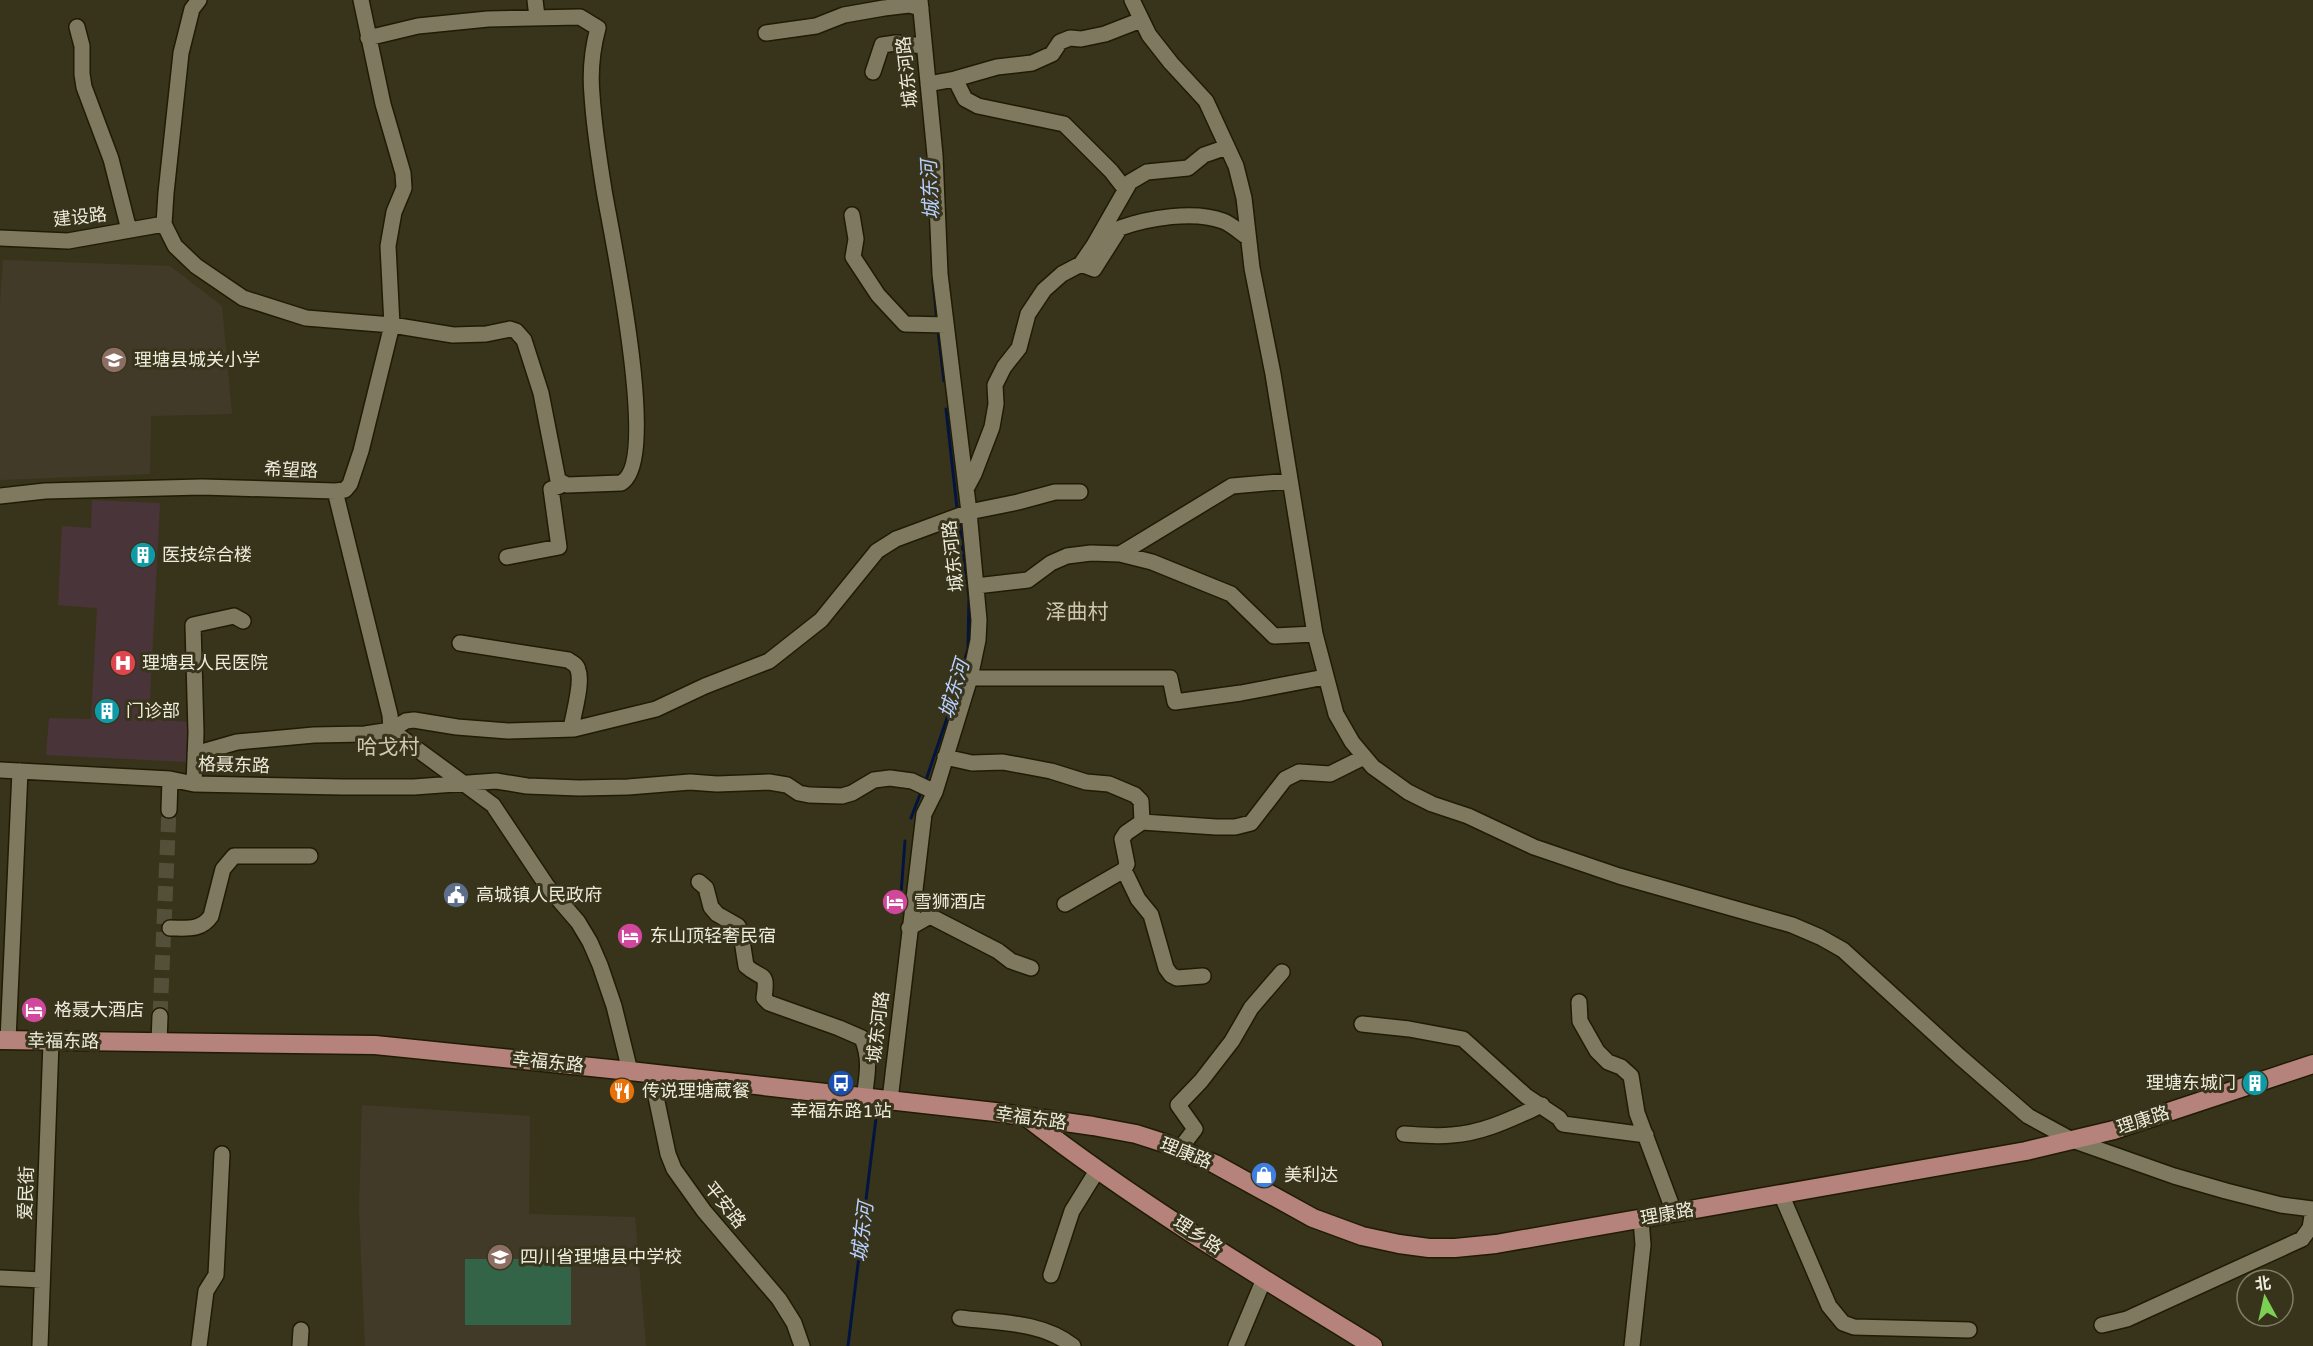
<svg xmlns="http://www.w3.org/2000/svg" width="2313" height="1346" viewBox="0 0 2313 1346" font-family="'Varela Round','Noto Sans SC',sans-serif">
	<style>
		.education { fill: #423a29 }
		.medical { fill: #493539 }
		.pitch { fill: #336447 }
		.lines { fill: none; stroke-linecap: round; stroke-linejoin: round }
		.stream { stroke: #041441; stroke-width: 3 }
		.minor-tunnel { stroke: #534f38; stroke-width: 15; stroke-dasharray: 15 8; stroke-linecap: butt }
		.minor-casing { stroke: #201b04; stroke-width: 18 }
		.major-casing { stroke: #201b04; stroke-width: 21 }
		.minor { stroke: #7e795f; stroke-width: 15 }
		.major { stroke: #b5837b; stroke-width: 18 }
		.labels { text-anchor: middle; stroke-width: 6; stroke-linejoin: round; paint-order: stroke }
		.street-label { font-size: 18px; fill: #edebdc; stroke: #38341b }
		.poi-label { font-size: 18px; fill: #edebdc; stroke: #38341b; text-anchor: start }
		.water-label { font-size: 20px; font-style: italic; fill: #b7d0ff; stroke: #38341b }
		.quarter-label { font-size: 21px; fill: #cec9ac; stroke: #38341b }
	</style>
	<rect width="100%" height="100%" fill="#38341b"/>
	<path class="education" d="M 3,260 L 170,266 L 222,306 L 232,414 L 151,416 L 150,474 L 0,480 L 0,304 Z
		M 362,1105 L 530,1116 L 529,1214 L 635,1217 L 646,1346 L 365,1346 L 359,1210 Z"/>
	<path class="medical" d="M 92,500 L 160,503 L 149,719 L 190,722 L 188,762 L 46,755 L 49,718 L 91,719 L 97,608 L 58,605 L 62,526 L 91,528 Z"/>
	<path class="pitch" d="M 465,1259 L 571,1259 L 571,1325 L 465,1325 Z"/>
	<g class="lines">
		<path class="stream" d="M 931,226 L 932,258
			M 933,280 L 937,321
			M 938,331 L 944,381
			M 946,409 L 957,508
			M 925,783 L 946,721 L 968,649 L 969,597 L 959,521
			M 911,818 L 921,792
			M 900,907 L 905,841
			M 848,1346 L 876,1118"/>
		<path class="minor-tunnel" d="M 160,1016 L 169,810"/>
		<g class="minor-casing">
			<path id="minor" d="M 199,0 L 192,9 L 181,53 L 166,193 L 164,224 L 175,246 L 196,266 L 243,298 L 306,318 L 392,325 L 453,335 L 486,334 L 510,329 L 516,331 L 524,340 L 541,393 L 558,480 L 567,485 L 621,483 C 661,462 611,233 604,190 C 599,159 594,127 592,95 C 590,73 592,50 598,28 L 580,17 L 488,19 L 418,26 L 368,38
				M 535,0 L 537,17
				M 1132,0 L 1149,35 L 1171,63 L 1206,101 L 1236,166 L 1244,198 L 1252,268 L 1273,374 L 1315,634 L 1336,714 L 1352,742 L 1373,767 L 1408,792 L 1432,804 L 1468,816 L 1534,847 L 1619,876 L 1792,925 L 1820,937 L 1843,950 L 1959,1056 L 2028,1116 L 2072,1140 L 2174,1176 L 2226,1191 L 2281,1205 L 2313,1209
				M 77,27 L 82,46 L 82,74 L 84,87 L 111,159 L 129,230
				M 766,33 L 816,26 L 844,15 L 884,8 L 909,5 L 921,8
				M 873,72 L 882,45 L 896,43 L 924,46
				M 955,79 L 965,99 L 978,106 L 1064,124 L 1111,171 L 1125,189
				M 928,84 L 955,79 L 997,67 L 1032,63 L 1052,54 L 1060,42 L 1070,38 L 1081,39 L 1105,34 L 1141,20
				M 852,215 L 856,239 L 853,257 L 878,295 L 905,324 L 946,325
				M 0,238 L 68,241 L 164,224
				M 1081,264 L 1094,269 L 1120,228 C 1148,218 1194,210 1223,221 C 1231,224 1240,232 1247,237
				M 966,489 L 974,474 L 992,427 L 996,404 L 995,385 L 1004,367 L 1019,348 L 1028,314 L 1044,290 L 1062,274 L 1081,264 L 1094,245 L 1130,182 L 1147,172 L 1188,168 L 1204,155 L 1227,147
				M 335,491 L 390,715 L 391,730 L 493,805 L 547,886 L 578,922 L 590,942 L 600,965 L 614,1006 L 630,1071
				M 0,496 L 45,491 L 202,487 L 335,491 L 345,490 L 350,484 L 361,451 L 392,325 L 388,246 L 394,212 L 404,188 L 403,173 L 383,104 L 361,0
				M 1120,554 L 1232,486 L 1290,481
				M 507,557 L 559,547 L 551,489 L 560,486 L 561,483
				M 976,586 L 1028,580 L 1051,563 L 1067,556 L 1091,553 L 1120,554 L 1152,562 L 1231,594 L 1274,636 L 1315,634
				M 460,643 L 568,660 C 573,663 577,665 578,670 C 583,683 573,715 571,729
				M 970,678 L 1170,678 L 1175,702 L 1241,693 L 1325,677
				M 195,754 L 237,742 L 314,735 L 365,734 L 391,730 L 406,721 L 414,720 L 457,727 L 508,731 L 574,729 L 656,709 L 705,686 L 769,661 L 821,620 L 877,551 L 896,539 L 969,512 L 1018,502 L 1055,492 L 1080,492
				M 945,757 L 972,763 L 1003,762 L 1051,771 L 1086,782 L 1109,784 L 1135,795 L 1141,801 L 1142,822 L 1216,827 L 1235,827 L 1251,823 L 1285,779 L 1299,772 L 1330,774 L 1364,757
				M 0,770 L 170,779 L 194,784 L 342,787 L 414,787 L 496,781 L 527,786 L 579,788 L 628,787 L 690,782 L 717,784 L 769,782 L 787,785 L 799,793 L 809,795 L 842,796 L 852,793 L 874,780 L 890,778 L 912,781 L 935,792
				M 194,784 L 196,733 L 193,625 L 234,616 L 243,621
				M 169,810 L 170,779
				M 1124,870 L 1138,899 L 1151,915 L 1166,968 L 1171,975 L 1177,978 L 1203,976
				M 699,882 L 706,888 L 711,907 L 717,914 L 738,926 L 741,934 L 746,966 C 763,981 768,970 764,998 L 769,1003 L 839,1028 L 862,1038 C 871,1059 867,1077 864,1098
				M 1065,904 L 1124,870 L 1127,864 L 1122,839 L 1126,833 L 1142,822
				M 170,928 C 186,928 201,931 211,916 L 223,869 L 234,856 L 310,856
				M 909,928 L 930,916 L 998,951 L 1011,961 L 1031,968
				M 1579,1002 L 1580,1021 L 1597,1051 L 1608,1062 L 1621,1067 L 1631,1076 L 1637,1113 L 1674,1212
				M 1362,1024 L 1409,1029 L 1463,1039 L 1526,1096 L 1559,1118 L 1563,1124 L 1646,1135
				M 8,1040 L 20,771
				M 159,1043 L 160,1016
				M 651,1073 L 668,1154 L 674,1169 L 704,1211 L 779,1299 L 794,1323 L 802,1346
				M 890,1100 L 924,814 L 935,792 L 970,678 L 978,640 L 979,620 L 969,512 L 940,274 L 935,155 L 920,0
				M 1404,1134 C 1419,1135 1436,1137 1452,1135 C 1484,1133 1513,1118 1542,1105
				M 1179,1150 L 1195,1129 L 1178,1105 L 1201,1081 L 1232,1041 L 1251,1008 L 1282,972
				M 1781,1194 L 1829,1306 L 1843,1323 L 1854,1327 L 1969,1330
				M 1051,1275 L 1072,1211 L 1098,1169
				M 0,1278 L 42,1280
				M 960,1318 C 998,1323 1041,1321 1073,1346
				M 2102,1325 L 2127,1319 L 2302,1239 L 2310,1228 L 2313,1210
				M 40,1346 L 51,1042
				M 199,1346 L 206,1291 L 216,1275 L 222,1154
				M 300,1346 L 301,1330
				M 1236,1346 L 1264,1279
				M 1632,1346 L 1643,1245 L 1641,1219"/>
		</g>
		<g class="major-casing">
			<path id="major" d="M 0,1040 L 375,1045 L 630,1071 L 995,1112 L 1093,1126 L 1136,1134 L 1164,1143 L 1215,1164 L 1313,1218 L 1362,1236 L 1399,1244 L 1429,1248 L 1455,1248 L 1496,1244 L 2026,1151 L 2114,1130 L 2253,1084
				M 2256,1083 L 2313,1064
				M 1029,1119 C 1136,1202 1257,1275 1373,1346"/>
		</g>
		<use href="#minor" class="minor"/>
		<use href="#major" class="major"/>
	</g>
	<defs>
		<g id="school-disc" transform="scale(1.35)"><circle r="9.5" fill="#8d6e63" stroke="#38341b"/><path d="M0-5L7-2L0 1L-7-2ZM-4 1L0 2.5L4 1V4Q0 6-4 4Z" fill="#fff"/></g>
		<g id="building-disc" transform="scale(1.35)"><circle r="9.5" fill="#0f9aa8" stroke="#38341b"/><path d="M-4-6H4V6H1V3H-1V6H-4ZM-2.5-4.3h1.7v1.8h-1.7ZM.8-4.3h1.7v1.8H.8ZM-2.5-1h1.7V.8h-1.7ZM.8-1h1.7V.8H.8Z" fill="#fff"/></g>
		<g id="hospital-disc" transform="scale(1.35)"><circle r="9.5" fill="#e0444e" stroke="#38341b"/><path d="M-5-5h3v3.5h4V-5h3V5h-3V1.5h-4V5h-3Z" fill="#fff"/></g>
		<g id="civic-disc" transform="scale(1.35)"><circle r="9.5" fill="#5c6f8a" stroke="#38341b"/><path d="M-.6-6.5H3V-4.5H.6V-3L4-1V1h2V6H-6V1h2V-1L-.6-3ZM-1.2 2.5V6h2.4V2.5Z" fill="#fff"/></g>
		<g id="hotel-disc" transform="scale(1.35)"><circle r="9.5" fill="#d1479c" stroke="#38341b"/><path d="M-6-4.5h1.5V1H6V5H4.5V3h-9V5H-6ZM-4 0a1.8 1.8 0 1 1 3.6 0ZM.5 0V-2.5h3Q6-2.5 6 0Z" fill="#fff"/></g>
		<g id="bus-disc" transform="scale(1.35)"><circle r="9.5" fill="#1a4fb4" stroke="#38341b"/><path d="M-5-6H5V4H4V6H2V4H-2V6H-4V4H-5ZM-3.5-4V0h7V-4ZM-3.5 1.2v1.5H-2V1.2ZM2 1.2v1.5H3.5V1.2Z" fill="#fff"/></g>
		<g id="restaurant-disc" transform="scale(1.35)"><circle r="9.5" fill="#e8710a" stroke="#38341b"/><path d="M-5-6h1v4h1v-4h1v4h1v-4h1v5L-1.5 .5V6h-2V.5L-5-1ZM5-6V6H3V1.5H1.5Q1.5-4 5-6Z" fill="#fff"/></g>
		<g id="shop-disc" transform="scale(1.35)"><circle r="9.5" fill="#3f7fe0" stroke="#38341b"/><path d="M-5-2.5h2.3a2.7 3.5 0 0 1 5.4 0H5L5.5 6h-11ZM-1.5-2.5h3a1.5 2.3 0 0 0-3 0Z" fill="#fff"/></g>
	</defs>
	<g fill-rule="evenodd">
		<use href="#school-disc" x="114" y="360"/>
		<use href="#building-disc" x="143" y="555"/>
		<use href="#hospital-disc" x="123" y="663"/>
		<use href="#building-disc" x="107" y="711"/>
		<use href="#civic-disc" x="456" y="895"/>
		<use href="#hotel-disc" x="895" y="902"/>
		<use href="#hotel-disc" x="630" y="936"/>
		<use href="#hotel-disc" x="34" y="1010"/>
		<use href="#bus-disc" x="841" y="1083"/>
		<use href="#building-disc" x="2255" y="1083"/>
		<use href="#restaurant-disc" x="622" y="1091"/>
		<use href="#shop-disc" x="1264" y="1175"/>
		<use href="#school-disc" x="500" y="1257"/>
	</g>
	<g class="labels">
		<g class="street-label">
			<text transform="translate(907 72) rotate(-96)" y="6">城东河路</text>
			<text transform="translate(80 217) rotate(-6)" y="6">建设路</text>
			<text transform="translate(291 470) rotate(2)" y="6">希望路</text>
			<text transform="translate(953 556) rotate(-96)" y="6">城东河路</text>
			<text transform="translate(234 765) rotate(2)" y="6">格聂东路</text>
			<text transform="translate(878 1027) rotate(-83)" y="6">城东河路</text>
			<text transform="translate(63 1041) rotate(1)" y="6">幸福东路</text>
			<text transform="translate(548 1062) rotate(6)" y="6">幸福东路</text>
			<text transform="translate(1031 1118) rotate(8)" y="6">幸福东路</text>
			<text transform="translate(2143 1120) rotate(-18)" y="6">理康路</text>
			<text transform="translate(1186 1153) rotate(22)" y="6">理康路</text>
			<text transform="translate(26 1193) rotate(-88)" y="6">爱民街</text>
			<text transform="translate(725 1205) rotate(51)" y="6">平安路</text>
			<text transform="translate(1667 1214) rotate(-10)" y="6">理康路</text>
			<text transform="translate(1198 1235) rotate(33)" y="6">理乡路</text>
		</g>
		<g class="poi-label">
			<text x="134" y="366">理塘县城关小学</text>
			<text x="162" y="561">医技综合楼</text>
			<text x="142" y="669">理塘县人民医院</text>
			<text x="126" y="717">门诊部</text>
			<text x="476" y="901">高城镇人民政府</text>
			<text x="914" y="908">雪狮酒店</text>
			<text x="650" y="942">东山顶轻奢民宿</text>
			<text x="54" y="1016">格聂大酒店</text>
			<text x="2236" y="1089" text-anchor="end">理塘东城门</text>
			<text x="642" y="1097">传说理塘蔵餐</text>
			<text x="841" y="1117" text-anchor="middle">幸福东路1站</text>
			<text x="1284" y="1181">美利达</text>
			<text x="520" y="1263">四川省理塘县中学校</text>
		</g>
		<g class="water-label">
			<text transform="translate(930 190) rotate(-93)" y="7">城东河</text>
			<text transform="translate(954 689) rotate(-73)" y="7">城东河</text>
			<text transform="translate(862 1232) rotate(-83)" y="7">城东河</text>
		</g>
		<g class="quarter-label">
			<text x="1077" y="619">泽曲村</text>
			<text x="388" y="754">哈戈村</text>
		</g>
	</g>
	<g transform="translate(2265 1298) rotate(352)"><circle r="28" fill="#38341b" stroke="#807d68" stroke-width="1.5"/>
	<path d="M0-4.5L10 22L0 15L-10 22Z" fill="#7cd155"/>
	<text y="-9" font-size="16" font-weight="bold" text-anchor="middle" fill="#edebdc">北</text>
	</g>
</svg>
